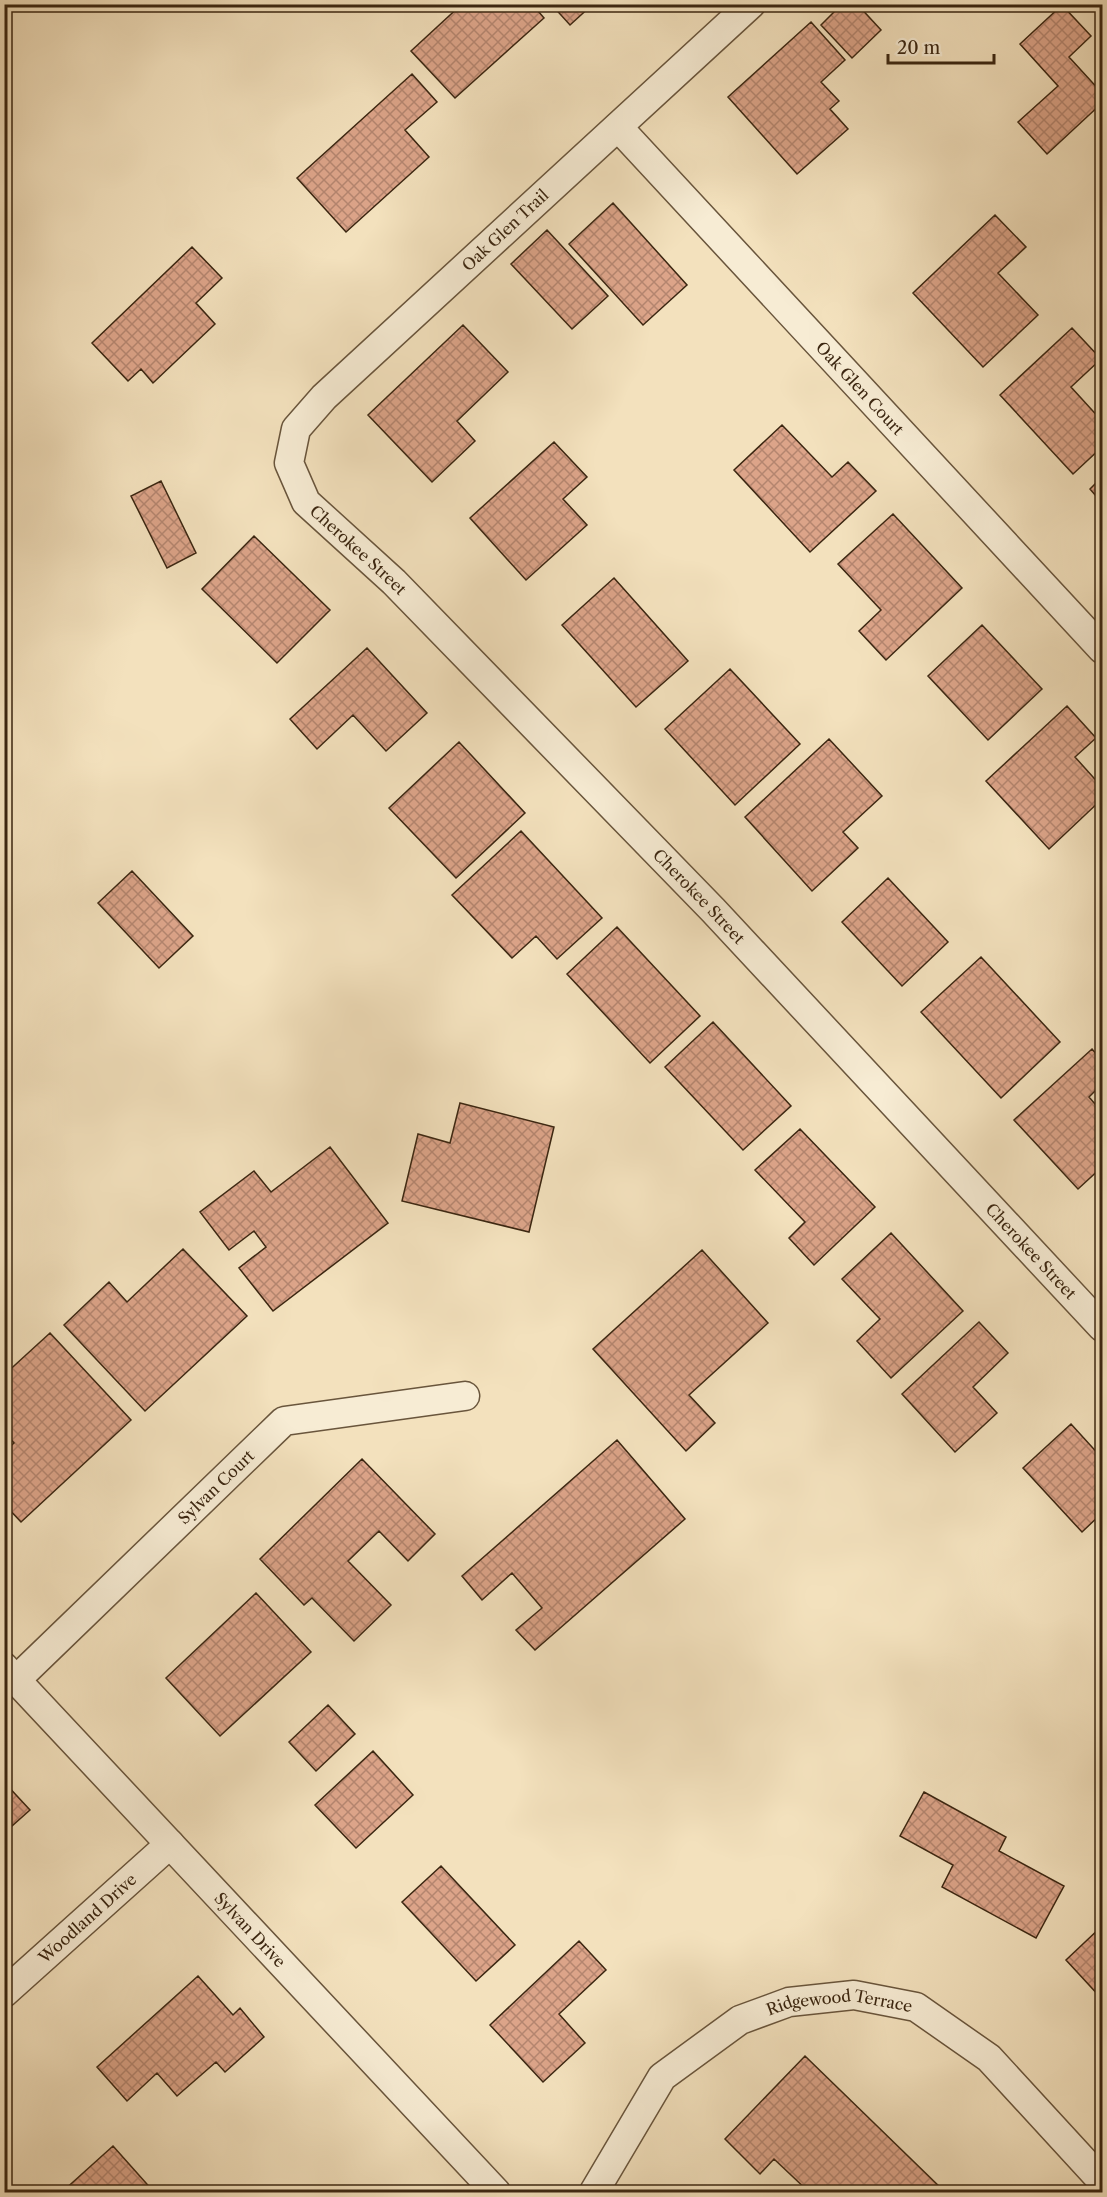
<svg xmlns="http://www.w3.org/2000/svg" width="1107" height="2197" viewBox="0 0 1107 2197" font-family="'Libre Caslon Text',serif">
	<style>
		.building { fill: url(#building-cross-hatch); stroke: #3b2611; stroke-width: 1.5 }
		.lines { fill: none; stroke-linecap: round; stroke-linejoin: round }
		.minor-casing { stroke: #69553c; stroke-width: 31 }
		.minor { stroke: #f7ecd4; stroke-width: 28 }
		.labels { text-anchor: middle; stroke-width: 4.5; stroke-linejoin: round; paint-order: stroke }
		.street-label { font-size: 16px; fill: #3b2611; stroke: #f7ecd4 }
	</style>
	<defs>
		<pattern id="building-cross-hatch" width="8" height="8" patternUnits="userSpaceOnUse" patternTransform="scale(1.5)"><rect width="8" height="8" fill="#dca489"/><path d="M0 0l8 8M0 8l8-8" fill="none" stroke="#b4856f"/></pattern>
	</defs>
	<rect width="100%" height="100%" fill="#f3e1bd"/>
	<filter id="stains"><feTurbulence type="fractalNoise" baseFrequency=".00333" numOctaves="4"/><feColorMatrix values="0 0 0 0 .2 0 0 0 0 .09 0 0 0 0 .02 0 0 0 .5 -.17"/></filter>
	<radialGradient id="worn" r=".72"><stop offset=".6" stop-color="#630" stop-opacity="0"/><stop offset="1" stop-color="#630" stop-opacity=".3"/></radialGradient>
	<path class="building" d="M 462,4 L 532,4 L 544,18 L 455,98 L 411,51 Z
		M 551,4 L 593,4 L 570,25 Z
		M 842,4 L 857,4 L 881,30 L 852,58 L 821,25 Z
		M 1062,5 L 1091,36 L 1069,57 L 1102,93 L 1102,103 L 1047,154 L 1018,122 L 1058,86 L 1020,44 Z
		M 811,22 L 845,60 L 821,82 L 839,101 L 830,109 L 848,129 L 797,174 L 728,97 Z
		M 412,74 L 437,102 L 405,130 L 429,157 L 346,232 L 297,178 Z
		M 613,203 L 687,285 L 643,325 L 569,244 Z
		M 995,215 L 1026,247 L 998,273 L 1038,315 L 983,367 L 913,293 Z
		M 547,230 L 608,296 L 572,329 L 511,264 Z
		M 192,247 L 222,278 L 196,303 L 215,324 L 153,383 L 141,369 L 128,381 L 92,343 Z
		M 463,325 L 508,372 L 457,421 L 475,441 L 432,482 L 368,415 Z
		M 1072,328 L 1101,359 L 1071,387 L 1102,421 L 1102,447 L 1073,474 L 1000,395 Z
		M 782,425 L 832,477 L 848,462 L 876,491 L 810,552 L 734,470 Z
		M 554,442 L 587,477 L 563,499 L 587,525 L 526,580 L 470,518 Z
		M 1102,477 L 1102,503 L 1090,489 Z
		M 161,481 L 196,553 L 167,568 L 131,496 Z
		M 893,514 L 962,588 L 886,660 L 859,631 L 881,610 L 838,564 Z
		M 254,536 L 330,610 L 277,663 L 202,589 Z
		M 614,578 L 688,661 L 636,707 L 562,625 Z
		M 982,625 L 1042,689 L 988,740 L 928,676 Z
		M 367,648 L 427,713 L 386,751 L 353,715 L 317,749 L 290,719 Z
		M 730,669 L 800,744 L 735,805 L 665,729 Z
		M 1067,706 L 1096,738 L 1075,757 L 1102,787 L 1102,799 L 1049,849 L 986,781 Z
		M 829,739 L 882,796 L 843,832 L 858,848 L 812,891 L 745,817 Z
		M 459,742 L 525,813 L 456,878 L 389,808 Z
		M 521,831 L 602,918 L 557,959 L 536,936 L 512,958 L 452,895 Z
		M 132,871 L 193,936 L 159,968 L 98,903 Z
		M 888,878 L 948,942 L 902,986 L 842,922 Z
		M 617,927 L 700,1016 L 650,1063 L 567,974 Z
		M 981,957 L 1060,1042 L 1001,1098 L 921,1012 Z
		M 713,1022 L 791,1106 L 743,1150 L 665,1067 Z
		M 1092,1049 L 1102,1061 L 1102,1084 L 1089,1097 L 1102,1112 L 1102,1167 L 1078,1189 L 1014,1120 Z
		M 460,1103 L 554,1127 L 529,1232 L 402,1201 L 418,1134 L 450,1143 Z
		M 800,1129 L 875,1207 L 814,1265 L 789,1238 L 805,1222 L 755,1170 Z
		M 330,1147 L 388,1223 L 273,1311 L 239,1268 L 266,1247 L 254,1231 L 229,1250 L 200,1212 L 254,1171 L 271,1192 Z
		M 891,1233 L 963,1311 L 891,1378 L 857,1341 L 880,1319 L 842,1279 Z
		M 183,1249 L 247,1316 L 145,1411 L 64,1325 L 109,1282 L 127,1302 Z
		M 702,1250 L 768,1323 L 689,1395 L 715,1423 L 686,1451 L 593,1349 Z
		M 979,1322 L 1008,1353 L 973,1387 L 997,1413 L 955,1452 L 902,1394 Z
		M 50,1333 L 131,1420 L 21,1522 L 4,1504 L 4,1452 L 14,1443 L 4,1432 L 4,1375 Z
		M 1071,1424 L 1102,1458 L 1102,1513 L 1082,1532 L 1023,1468 Z
		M 617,1440 L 685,1519 L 535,1650 L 516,1630 L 542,1608 L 512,1573 L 482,1600 L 462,1576 Z
		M 362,1459 L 435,1534 L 408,1561 L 379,1531 L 348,1561 L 391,1605 L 354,1641 L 312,1598 L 304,1605 L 260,1559 Z
		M 256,1593 L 311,1652 L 220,1736 L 166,1678 Z
		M 328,1705 L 355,1734 L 316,1771 L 289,1742 Z
		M 373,1751 L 413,1795 L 356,1848 L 315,1805 Z
		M 4,1782 L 30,1810 L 4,1833 Z
		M 924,1792 L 1006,1837 L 999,1851 L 1064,1886 L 1036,1938 L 942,1887 L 953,1865 L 900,1836 Z
		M 441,1866 L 515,1945 L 476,1981 L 402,1902 Z
		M 1102,1926 L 1102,1999 L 1066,1960 Z
		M 579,1941 L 606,1970 L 559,2014 L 585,2043 L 543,2082 L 490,2025 Z
		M 198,1976 L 233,2015 L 240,2008 L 264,2037 L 225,2072 L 216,2062 L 177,2096 L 157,2073 L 127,2101 L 97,2067 Z
		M 805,2056 L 945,2192 L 809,2192 L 774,2159 L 760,2174 L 725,2139 Z
		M 113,2146 L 154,2192 L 62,2192 Z"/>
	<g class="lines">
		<g class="minor-casing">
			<g id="minor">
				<path id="s1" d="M 751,4 L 324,397 L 296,429 L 289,463 L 306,502 L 394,582 L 713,910 L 1102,1327"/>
				<path id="s2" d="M 618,127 L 1102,649"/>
				<path id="s3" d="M 4,1667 L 496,2192"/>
				<path id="s4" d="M 16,1680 L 284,1421 L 465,1396"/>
				<path id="s5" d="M 4,1993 L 170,1844"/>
				<path id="s6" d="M 594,2192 L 662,2077 L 740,2020 L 789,2002 L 854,1995 L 916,2007 L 989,2058 L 1102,2181"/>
			</g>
		</g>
		<use href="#minor" class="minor"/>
	</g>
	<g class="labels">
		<g class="street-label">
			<text transform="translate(505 230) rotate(-43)" y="6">Oak Glen Trail</text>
			<text dy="6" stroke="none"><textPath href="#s2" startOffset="356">Oak Glen Court</textPath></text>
			<text dy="6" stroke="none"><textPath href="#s1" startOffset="771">Cherokee Street</textPath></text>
			<text dy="6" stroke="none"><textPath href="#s1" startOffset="1257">Cherokee Street</textPath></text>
			<text dy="6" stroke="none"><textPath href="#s1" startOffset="1743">Cherokee Street</textPath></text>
			<text dy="6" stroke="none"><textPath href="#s4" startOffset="278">Sylvan Court</textPath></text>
			<text dy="6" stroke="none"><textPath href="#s5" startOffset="112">Woodland Drive</textPath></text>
			<text dy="6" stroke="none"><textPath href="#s3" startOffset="360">Sylvan Drive</textPath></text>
			<text dy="6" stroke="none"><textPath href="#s6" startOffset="333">Ridgewood Terrace</textPath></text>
		</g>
	</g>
	<rect width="1107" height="2197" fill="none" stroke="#f3e1bd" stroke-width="24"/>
	<rect x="6" y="6" width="1095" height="2185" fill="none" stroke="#3b2611" stroke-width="3"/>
	<rect x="12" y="12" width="1083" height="2173" fill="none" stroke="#3b2611" stroke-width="1.5"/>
	<path d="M888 54v9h106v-9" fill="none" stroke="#3b2611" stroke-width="3"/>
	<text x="897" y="54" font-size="18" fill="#3b2611" stroke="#f7ecd4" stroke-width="4.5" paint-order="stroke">20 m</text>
	<rect width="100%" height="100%" filter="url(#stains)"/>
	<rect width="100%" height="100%" fill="url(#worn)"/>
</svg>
